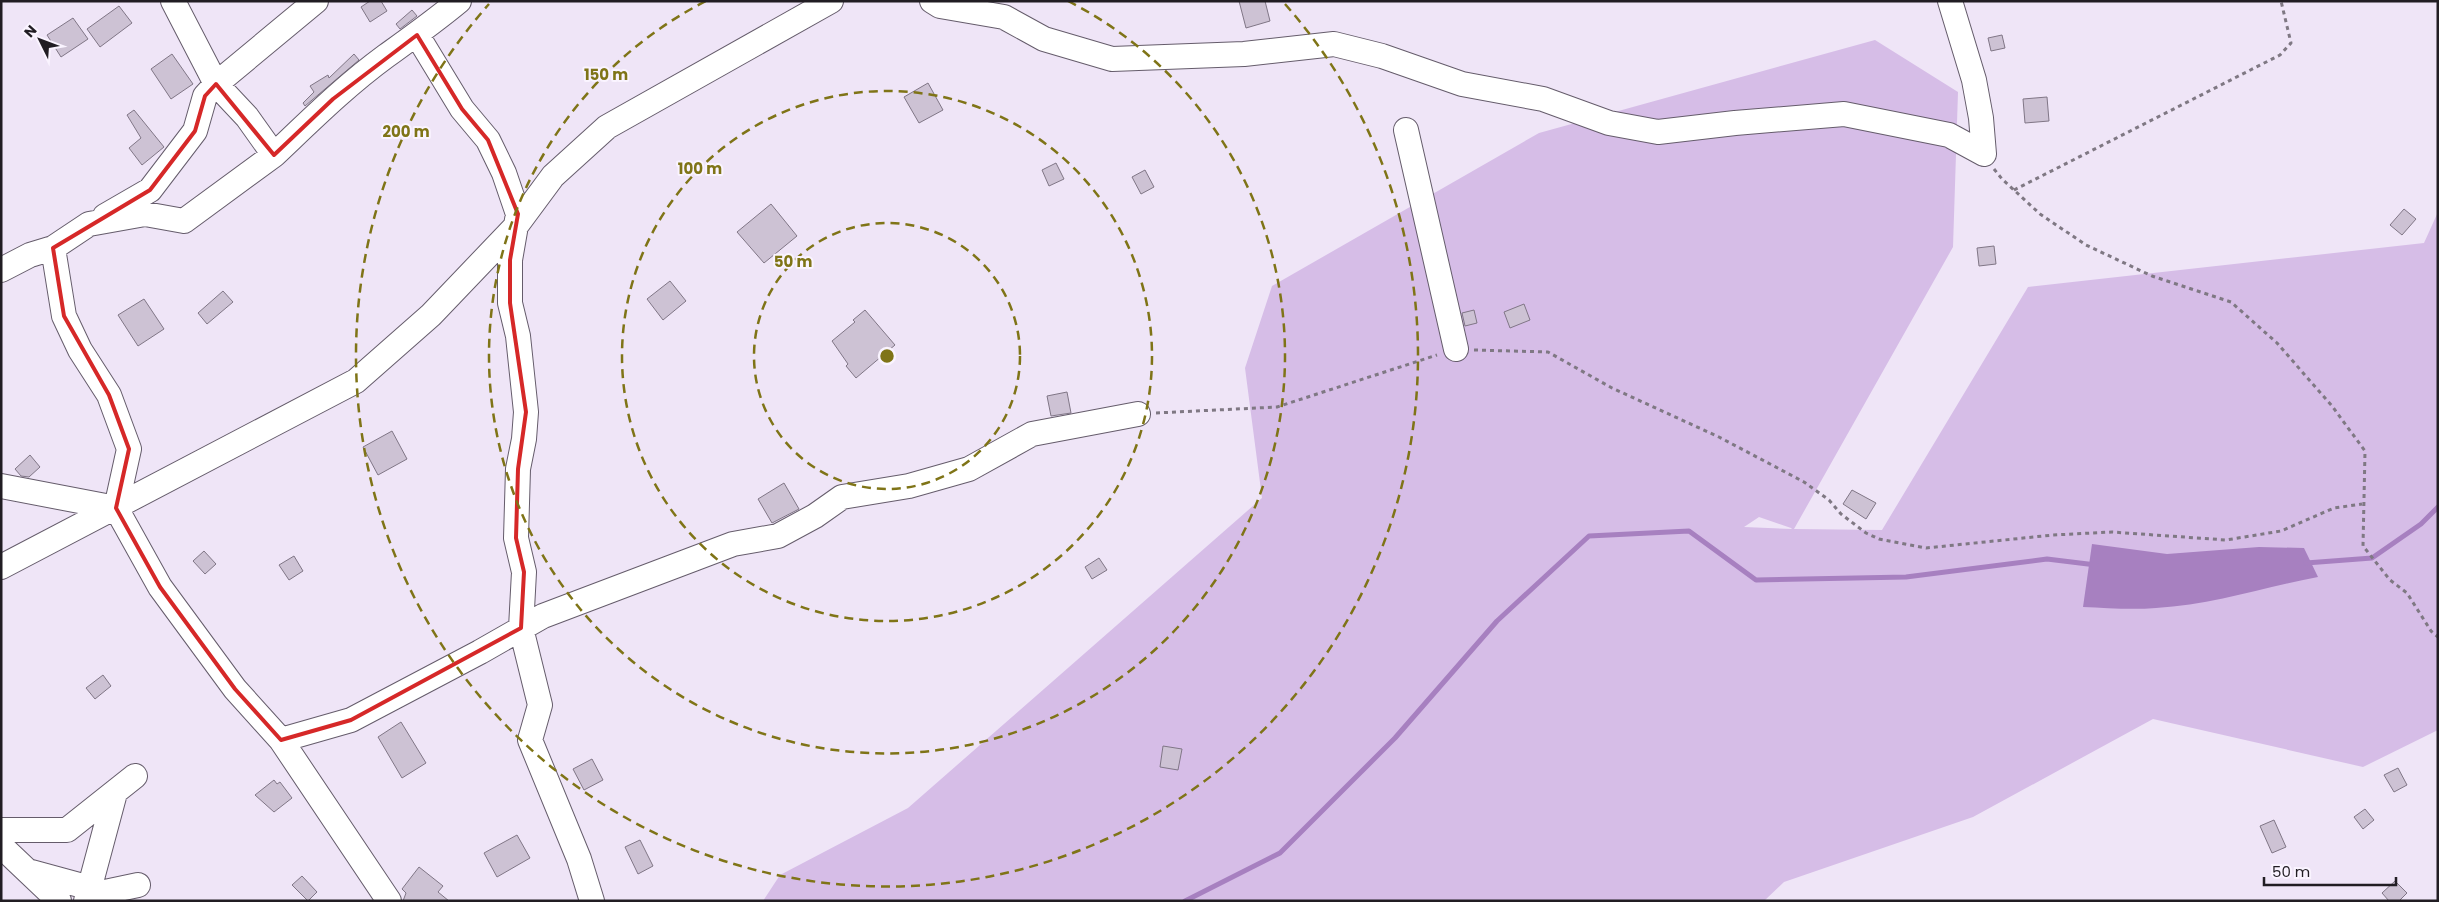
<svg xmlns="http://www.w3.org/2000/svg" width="2439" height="902" viewBox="0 0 2439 902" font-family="Poppins,sans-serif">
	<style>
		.green { fill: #d6bde7; fill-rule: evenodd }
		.water { fill: #a780c0 }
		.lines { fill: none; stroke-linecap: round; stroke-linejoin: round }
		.stream { stroke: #a780c0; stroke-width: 5 }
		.building { fill: #cdc2d4; stroke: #807686 }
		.minor-casing { stroke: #655c6b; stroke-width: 26 }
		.path { stroke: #7f7883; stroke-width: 3; stroke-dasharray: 4 4; stroke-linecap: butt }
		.minor { stroke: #fff; stroke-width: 24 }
		.marked { fill: none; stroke: #d62828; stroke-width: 4; stroke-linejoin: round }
		.ring { fill: none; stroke: #7f7417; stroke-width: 2.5; stroke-dasharray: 9 6 }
		.centre { fill: #7f7417; stroke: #faf4ff; stroke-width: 2.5 }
		.ring-label { font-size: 15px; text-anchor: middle; font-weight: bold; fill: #7f7417; stroke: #faf4ff; stroke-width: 4; stroke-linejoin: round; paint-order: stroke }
	</style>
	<rect width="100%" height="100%" fill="#efe5f7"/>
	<path class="green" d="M 1875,40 L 1958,92 L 1953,247 L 1794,529 L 1882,530 L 2028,287 L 2424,243 L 2438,212 L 2438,730 L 2363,767 L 2153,719 L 1973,817 L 1784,882 L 1764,901 L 763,901 L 780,875 L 908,808 L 1262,498 L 1245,368 L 1272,286 L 1539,133 ZM 1759,517 L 1791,528 L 1792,529 L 1744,527 Z"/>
	<path class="water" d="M 2092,544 L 2167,554 L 2259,547 L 2304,548 L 2318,577 C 2264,587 2212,605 2156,608 C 2132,610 2107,608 2083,607 Z"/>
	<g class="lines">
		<path class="stream" d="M 2306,563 L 2372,558 L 2421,524 L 2438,507
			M 1185,901 L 1280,853 L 1395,738 L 1497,621 L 1589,536 L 1689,531 L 1756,580 L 1906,577 L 2047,559 L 2096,565"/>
	</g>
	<path class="building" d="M 370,1 L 381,1 L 387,11 L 370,22 L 361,7 Z
		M 1239,1 L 1265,1 L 1270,21 L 1246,28 Z
		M 119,6 L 132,23 L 100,47 L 87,29 Z
		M 412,10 L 417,16 L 400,29 L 396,24 Z
		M 73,18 L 88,39 L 61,57 L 47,35 Z
		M 2002,35 L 2005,48 L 1991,51 L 1988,38 Z
		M 172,54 L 193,84 L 171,99 L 151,69 Z
		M 354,54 L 359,60 L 305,106 L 303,103 L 314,92 L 310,86 L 328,75 L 329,78 Z
		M 928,83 L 943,110 L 919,123 L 904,97 Z
		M 2047,97 L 2049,121 L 2025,123 L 2023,99 Z
		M 134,110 L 164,147 L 142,165 L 129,148 L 141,138 L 127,115 Z
		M 1056,163 L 1064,179 L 1049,186 L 1042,170 Z
		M 1145,170 L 1154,187 L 1141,194 L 1132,177 Z
		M 771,204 L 797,236 L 764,263 L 737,232 Z
		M 2404,209 L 2416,219 L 2402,235 L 2390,225 Z
		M 1994,246 L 1996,264 L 1979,266 L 1977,248 Z
		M 670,281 L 686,301 L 663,320 L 647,299 Z
		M 223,291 L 233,302 L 207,324 L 198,313 Z
		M 144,299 L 164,329 L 138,346 L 118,315 Z
		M 1524,304 L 1530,320 L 1510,328 L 1504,312 Z
		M 865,310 L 895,345 L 856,378 L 846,366 L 848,364 L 832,341 L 855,322 L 853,320 Z
		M 1474,310 L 1477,323 L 1465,326 L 1462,313 Z
		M 1067,392 L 1071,413 L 1051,416 L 1047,396 Z
		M 392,431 L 407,459 L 378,475 L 363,447 Z
		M 30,455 L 40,467 L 29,477 L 21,476 L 15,469 Z
		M 784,483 L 799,509 L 772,523 L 758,499 Z
		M 1852,490 L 1876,503 L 1866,519 L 1843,504 Z
		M 204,551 L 216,564 L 205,574 L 193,561 Z
		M 294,556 L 303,571 L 289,580 L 279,565 Z
		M 1099,558 L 1107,570 L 1092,579 L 1085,567 Z
		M 103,675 L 111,686 L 95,699 L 86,688 Z
		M 401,722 L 426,763 L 402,778 L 378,737 Z
		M 1163,746 L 1182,749 L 1178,770 L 1160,767 Z
		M 592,759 L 603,780 L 584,790 L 573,769 Z
		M 2398,768 L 2407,785 L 2394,792 L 2384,775 Z
		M 274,780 L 277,784 L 280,782 L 292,798 L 274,812 L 255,795 Z
		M 2365,809 L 2374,820 L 2363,829 L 2354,817 Z
		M 2274,820 L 2286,847 L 2272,853 L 2260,826 Z
		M 517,835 L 530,858 L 497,877 L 484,853 Z
		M 640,840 L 653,866 L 638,874 L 625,847 Z
		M 419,867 L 443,886 L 438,892 L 449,901 L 403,901 L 406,893 L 402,889 Z
		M 302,876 L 317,892 L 308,901 L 292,885 Z
		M 2395,881 L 2407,893 L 2399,901 L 2389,901 L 2382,893 Z"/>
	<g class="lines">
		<g class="minor-casing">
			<path id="minor" d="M 173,1 L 216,84 L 247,117 L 274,155 L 184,221 L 145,214 L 89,224 L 53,248 L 64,316 L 80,350 L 109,395 L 129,449 L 116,508 L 160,587 L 235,689 L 281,740 L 389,901
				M 932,1 L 940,6 L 1004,17 L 1044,39 L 1112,59 L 1244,54 L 1334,44 L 1382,56 L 1462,84 L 1543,99 L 1609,123 L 1658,132 L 1735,123 L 1844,114 L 1949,135 L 1984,154
				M 1950,1 L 1974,80 L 1981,118 L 1984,154
				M 417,35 L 462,109 L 488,140 L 504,173 L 518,214 L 510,260 L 510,303 L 518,336 L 526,412 L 524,439 L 518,469 L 516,538 L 524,572 L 521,628 L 540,705 L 530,740 L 579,859 L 592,901
				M 1406,130 L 1456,349
				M 274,155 C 310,121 345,86 386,56 C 411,38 435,21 459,1
				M 105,216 L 150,190 L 195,131 L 205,96 L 216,84 L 316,1
				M 1,270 L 30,255 L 53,248
				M 1,486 L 116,508
				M 1,567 L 356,381 L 431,315 L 516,226 L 553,176 L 607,127 L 831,1
				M 281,740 L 351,720 L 480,652 L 543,616 L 733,544 L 778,536 L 815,516 L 842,497 L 909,486 L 969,469 L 1032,434 L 1138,414
				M 1,830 L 67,830 L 135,776
				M 1,846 L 59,901
				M 28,871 L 105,892 L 138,885
				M 86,901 L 115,793"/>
		</g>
		<path class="path" d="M 1994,169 L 2002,179 L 2040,214 L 2086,245 L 2152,276 L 2231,302 L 2277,343 L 2332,406 L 2365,451 L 2363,546 L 2390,580 L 2407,593 L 2431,631 L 2438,637
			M 2014,190 L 2280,55 L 2291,43 L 2281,1
			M 1474,350 L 1548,352 L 1612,388 L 1719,437 L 1804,482 L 1829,500 L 1841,514 L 1866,533 L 1879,539 L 1926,548 L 2053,535 L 2112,532 L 2226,540 L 2281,531 L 2334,508 L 2362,504
			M 1156,413 L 1277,407 L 1437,355"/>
		<use href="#minor" class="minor"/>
	</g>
	<path class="marked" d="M 417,35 L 462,109 L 488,140 L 518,214 L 510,260 L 510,303 L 526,412 L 518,469 L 516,538 L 524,572 L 521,628 L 351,720 L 281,740 L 235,689 L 160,587 L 116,508 L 129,449 L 109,395 L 64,316 L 53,248 L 150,190 L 195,131 L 205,96 L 216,84 L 274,155 L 333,99 Z"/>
	<g class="ring">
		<circle cx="887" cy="356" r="133"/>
		<circle cx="887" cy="356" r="265"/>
		<path d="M1068 1A398 398 0 1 1 706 1"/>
		<path d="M1285 4A531 531 0 1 1 489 4"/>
	</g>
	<circle cx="887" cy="356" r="8" class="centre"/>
	<g class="ring-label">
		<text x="606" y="80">150 m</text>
		<text x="406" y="137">200 m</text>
		<text x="700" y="174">100 m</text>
		<text x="793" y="267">50 m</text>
	</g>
	<rect width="2439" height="902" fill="none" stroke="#211d23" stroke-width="5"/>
	<g transform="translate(40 40) rotate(312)" stroke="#faf4ff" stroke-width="4" paint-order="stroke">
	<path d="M0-4L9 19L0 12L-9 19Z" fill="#211d23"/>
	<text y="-8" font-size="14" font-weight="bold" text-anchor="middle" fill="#211d23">N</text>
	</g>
	<path d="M2264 877v8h132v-8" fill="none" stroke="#211d23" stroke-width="2.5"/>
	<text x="2272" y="877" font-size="15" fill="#211d23" stroke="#faf4ff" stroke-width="4" paint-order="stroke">50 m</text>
</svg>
